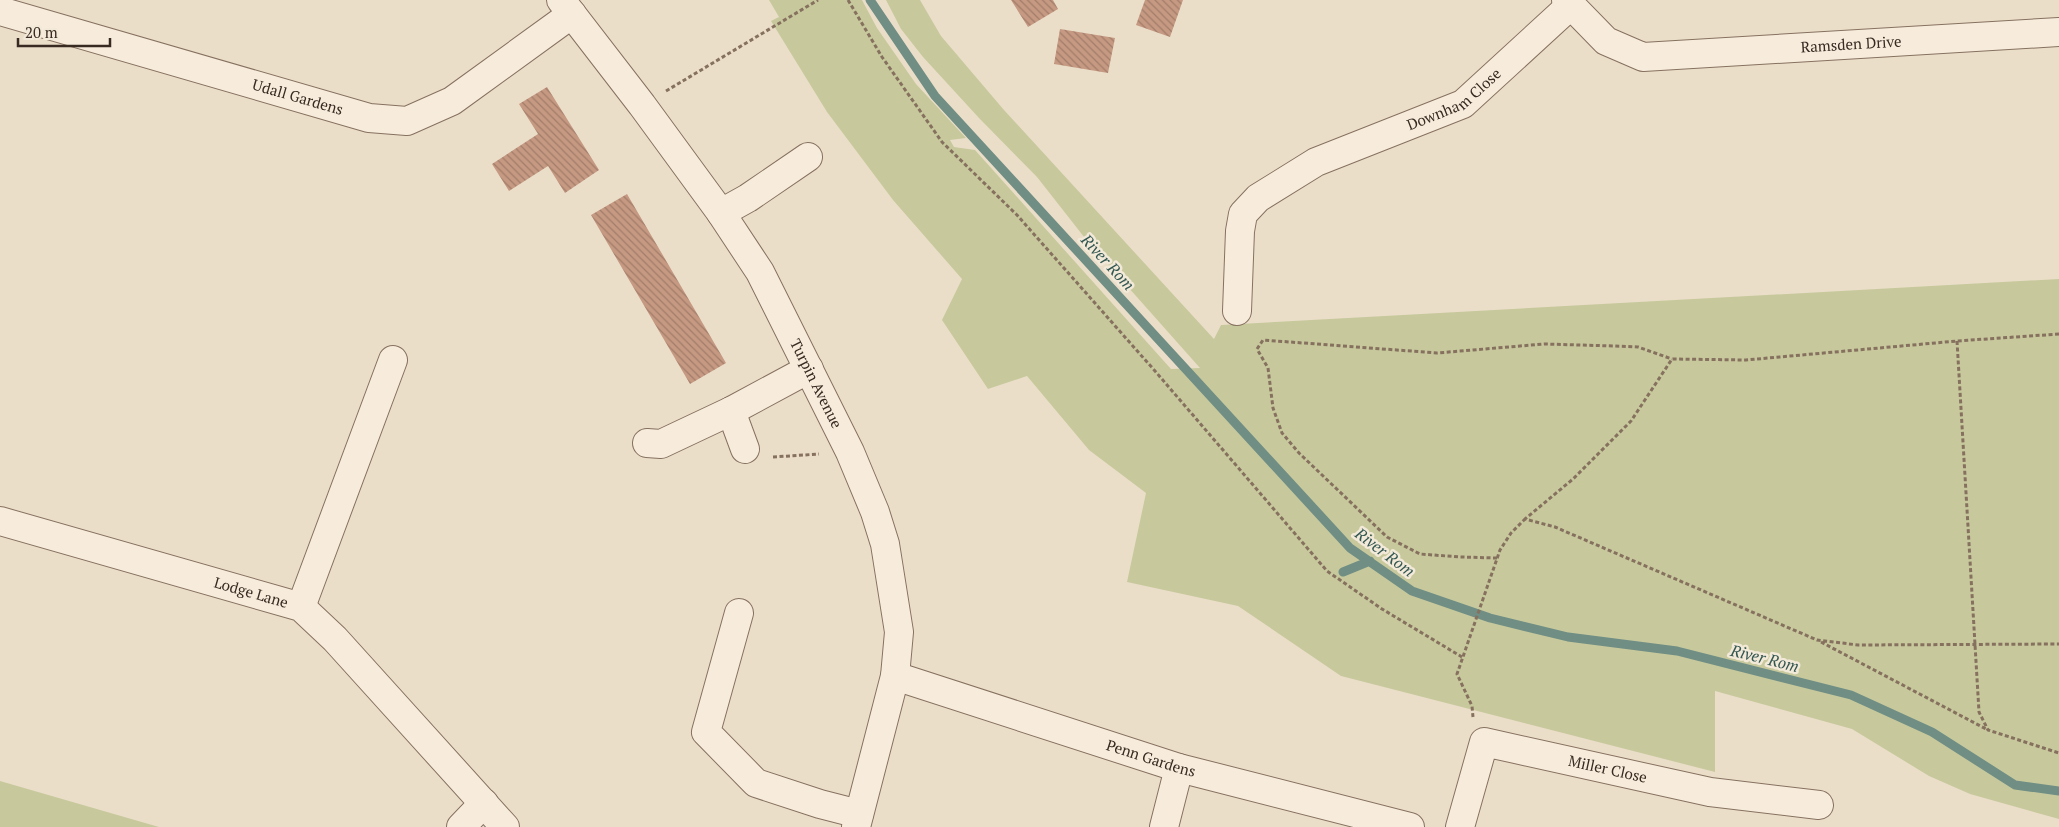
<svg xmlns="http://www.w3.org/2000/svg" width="2059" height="827" viewBox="0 0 2059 827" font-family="'PT Serif',serif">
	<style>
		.green { fill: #c7c99d }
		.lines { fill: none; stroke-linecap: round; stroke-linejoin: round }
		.stream { stroke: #708e84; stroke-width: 9 }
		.building { fill: url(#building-back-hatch) }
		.minor-casing { stroke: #86715f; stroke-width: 30 }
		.path { stroke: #86715f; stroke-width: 3; stroke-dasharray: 4 2.5; stroke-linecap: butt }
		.minor { stroke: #f7ecdc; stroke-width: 28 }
		.labels { text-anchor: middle; stroke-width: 5; stroke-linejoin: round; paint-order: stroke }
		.street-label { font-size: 15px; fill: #382a21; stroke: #f3e9d8 }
		.water-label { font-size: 16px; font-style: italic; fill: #325651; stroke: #f3e9d8 }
	</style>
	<defs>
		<pattern id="building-back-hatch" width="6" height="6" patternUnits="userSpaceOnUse" patternTransform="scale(1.25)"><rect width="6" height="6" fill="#c69982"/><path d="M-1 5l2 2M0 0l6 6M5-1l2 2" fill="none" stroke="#a27d6a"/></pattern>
	</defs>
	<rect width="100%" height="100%" fill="#ebdec9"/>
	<path class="green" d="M 769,0 L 862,0 L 877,28 L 916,84 L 966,138 L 950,140 L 954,147 L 975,150 L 1171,369 L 1200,368 L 1088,242 L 1037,177 L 979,118 L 923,57 L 901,29 L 886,0 L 920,0 L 941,36 L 1004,110 L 1214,339 L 1221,325 L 2059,279 L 2059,819 L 1970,794 L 1929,776 L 1852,729 L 1715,691 L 1715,772 L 1341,676 L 1238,606 L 1127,582 L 1146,493 L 1089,450 L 1027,376 L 988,389 L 942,320 L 962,279 L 893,200 L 827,112 L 771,21 L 779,17 Z
		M 0,781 L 159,827 L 0,827 Z"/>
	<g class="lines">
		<path class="stream" d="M 870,0 L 935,96 L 1350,548 L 1412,591 L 1490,618 L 1568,637 L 1677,651 L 1851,695 L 1932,732 L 2015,785 L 2059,791
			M 1343,572 L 1370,561"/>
	</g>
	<path class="building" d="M 1011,0 L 1053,0 L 1058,9 L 1028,27 Z
		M 1145,0 L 1183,0 L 1170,37 L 1136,25 Z
		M 1060,29 L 1115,38 L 1108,73 L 1054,64 Z
		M 547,87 L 599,170 L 565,193 L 548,166 L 509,191 L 492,164 L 538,134 L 519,104 Z
		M 627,194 L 726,363 L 690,384 L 591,215 Z"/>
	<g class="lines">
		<g class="minor-casing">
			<g id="minor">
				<path id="s1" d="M 561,0 L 642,105 L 721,213 L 760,272 L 850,452 L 875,512 L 885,544 L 899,632 L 895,676 L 856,827"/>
				<path id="s2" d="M 1566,0 L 1606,41 L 1643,57 L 2059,32"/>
				<path id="s3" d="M 0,11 L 369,118 L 407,121 L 452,101 L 572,14"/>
				<path d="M 721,213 L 748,198 L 808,157"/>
				<path id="s4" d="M 1237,311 L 1240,231 L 1243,214 L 1258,198 L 1316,162 L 1463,104 L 1571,5"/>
				<path d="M 731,411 L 745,449"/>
				<path d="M 647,443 L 661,444 L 731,411 L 809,369"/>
				<path id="s5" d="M 0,521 L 301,607 L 335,639 L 505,827"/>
				<path d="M 301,607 L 393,360"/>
				<path d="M 739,613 L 706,732 L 756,783 L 820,804 L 859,814"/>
				<path id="s6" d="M 895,676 L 1179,768 L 1410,827"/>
				<path d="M 461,827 L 484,803"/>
				<path d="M 1164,827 L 1179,768"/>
				<path id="s7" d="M 1460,827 L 1484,742 L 1710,792 L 1819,805"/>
			</g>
		</g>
		<path class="path" d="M 848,0 L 882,57 L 942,142 L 1017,215 L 1155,371 L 1327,571 L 1382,609 L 1462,657
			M 666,91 L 818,0
			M 2059,334 L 1957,341 L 1746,360 L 1672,359 L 1631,421 L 1573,479 L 1525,519 L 1555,527 L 1817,640 L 1858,645 L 2059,644
			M 1957,341 L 1979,712 L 1988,730 L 2059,753
			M 773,457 L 819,454
			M 1497,558 L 1460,557 L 1420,554 L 1387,537 L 1299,453 L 1282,433 L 1273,408 L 1268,368 L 1257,349 L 1263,340 L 1437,353 L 1544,344 L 1615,346 L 1638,347 L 1672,359
			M 1821,642 L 1988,730
			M 1473,717 L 1472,706 L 1457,674 L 1500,550 L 1511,533 L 1525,519"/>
		<use href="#minor" class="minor"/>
	</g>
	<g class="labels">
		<g class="street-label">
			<text dy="5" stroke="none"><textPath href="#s2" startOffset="306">Ramsden Drive</textPath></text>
			<text dy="5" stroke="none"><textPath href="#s3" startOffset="310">Udall Gardens</textPath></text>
			<text dy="5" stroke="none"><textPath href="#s4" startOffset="340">Downham Close</textPath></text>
			<text dy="5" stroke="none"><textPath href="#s1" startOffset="462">Turpin Avenue</textPath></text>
			<text dy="5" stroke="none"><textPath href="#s5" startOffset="261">Lodge Lane</textPath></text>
			<text dy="5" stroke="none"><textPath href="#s6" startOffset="269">Penn Gardens</textPath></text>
			<text dy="5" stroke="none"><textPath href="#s7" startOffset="215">Miller Close</textPath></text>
		</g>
		<g class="water-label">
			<text transform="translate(1108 262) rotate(47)" y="6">River Rom</text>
			<text transform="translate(1385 552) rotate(37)" y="6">River Rom</text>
			<text transform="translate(1765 658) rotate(14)" y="6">River Rom</text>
		</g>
	</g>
	<path d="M18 38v8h92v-8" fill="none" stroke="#382a21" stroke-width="2.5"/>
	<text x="25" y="38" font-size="15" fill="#382a21" stroke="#f3e9d8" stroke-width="4" paint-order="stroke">20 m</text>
</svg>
